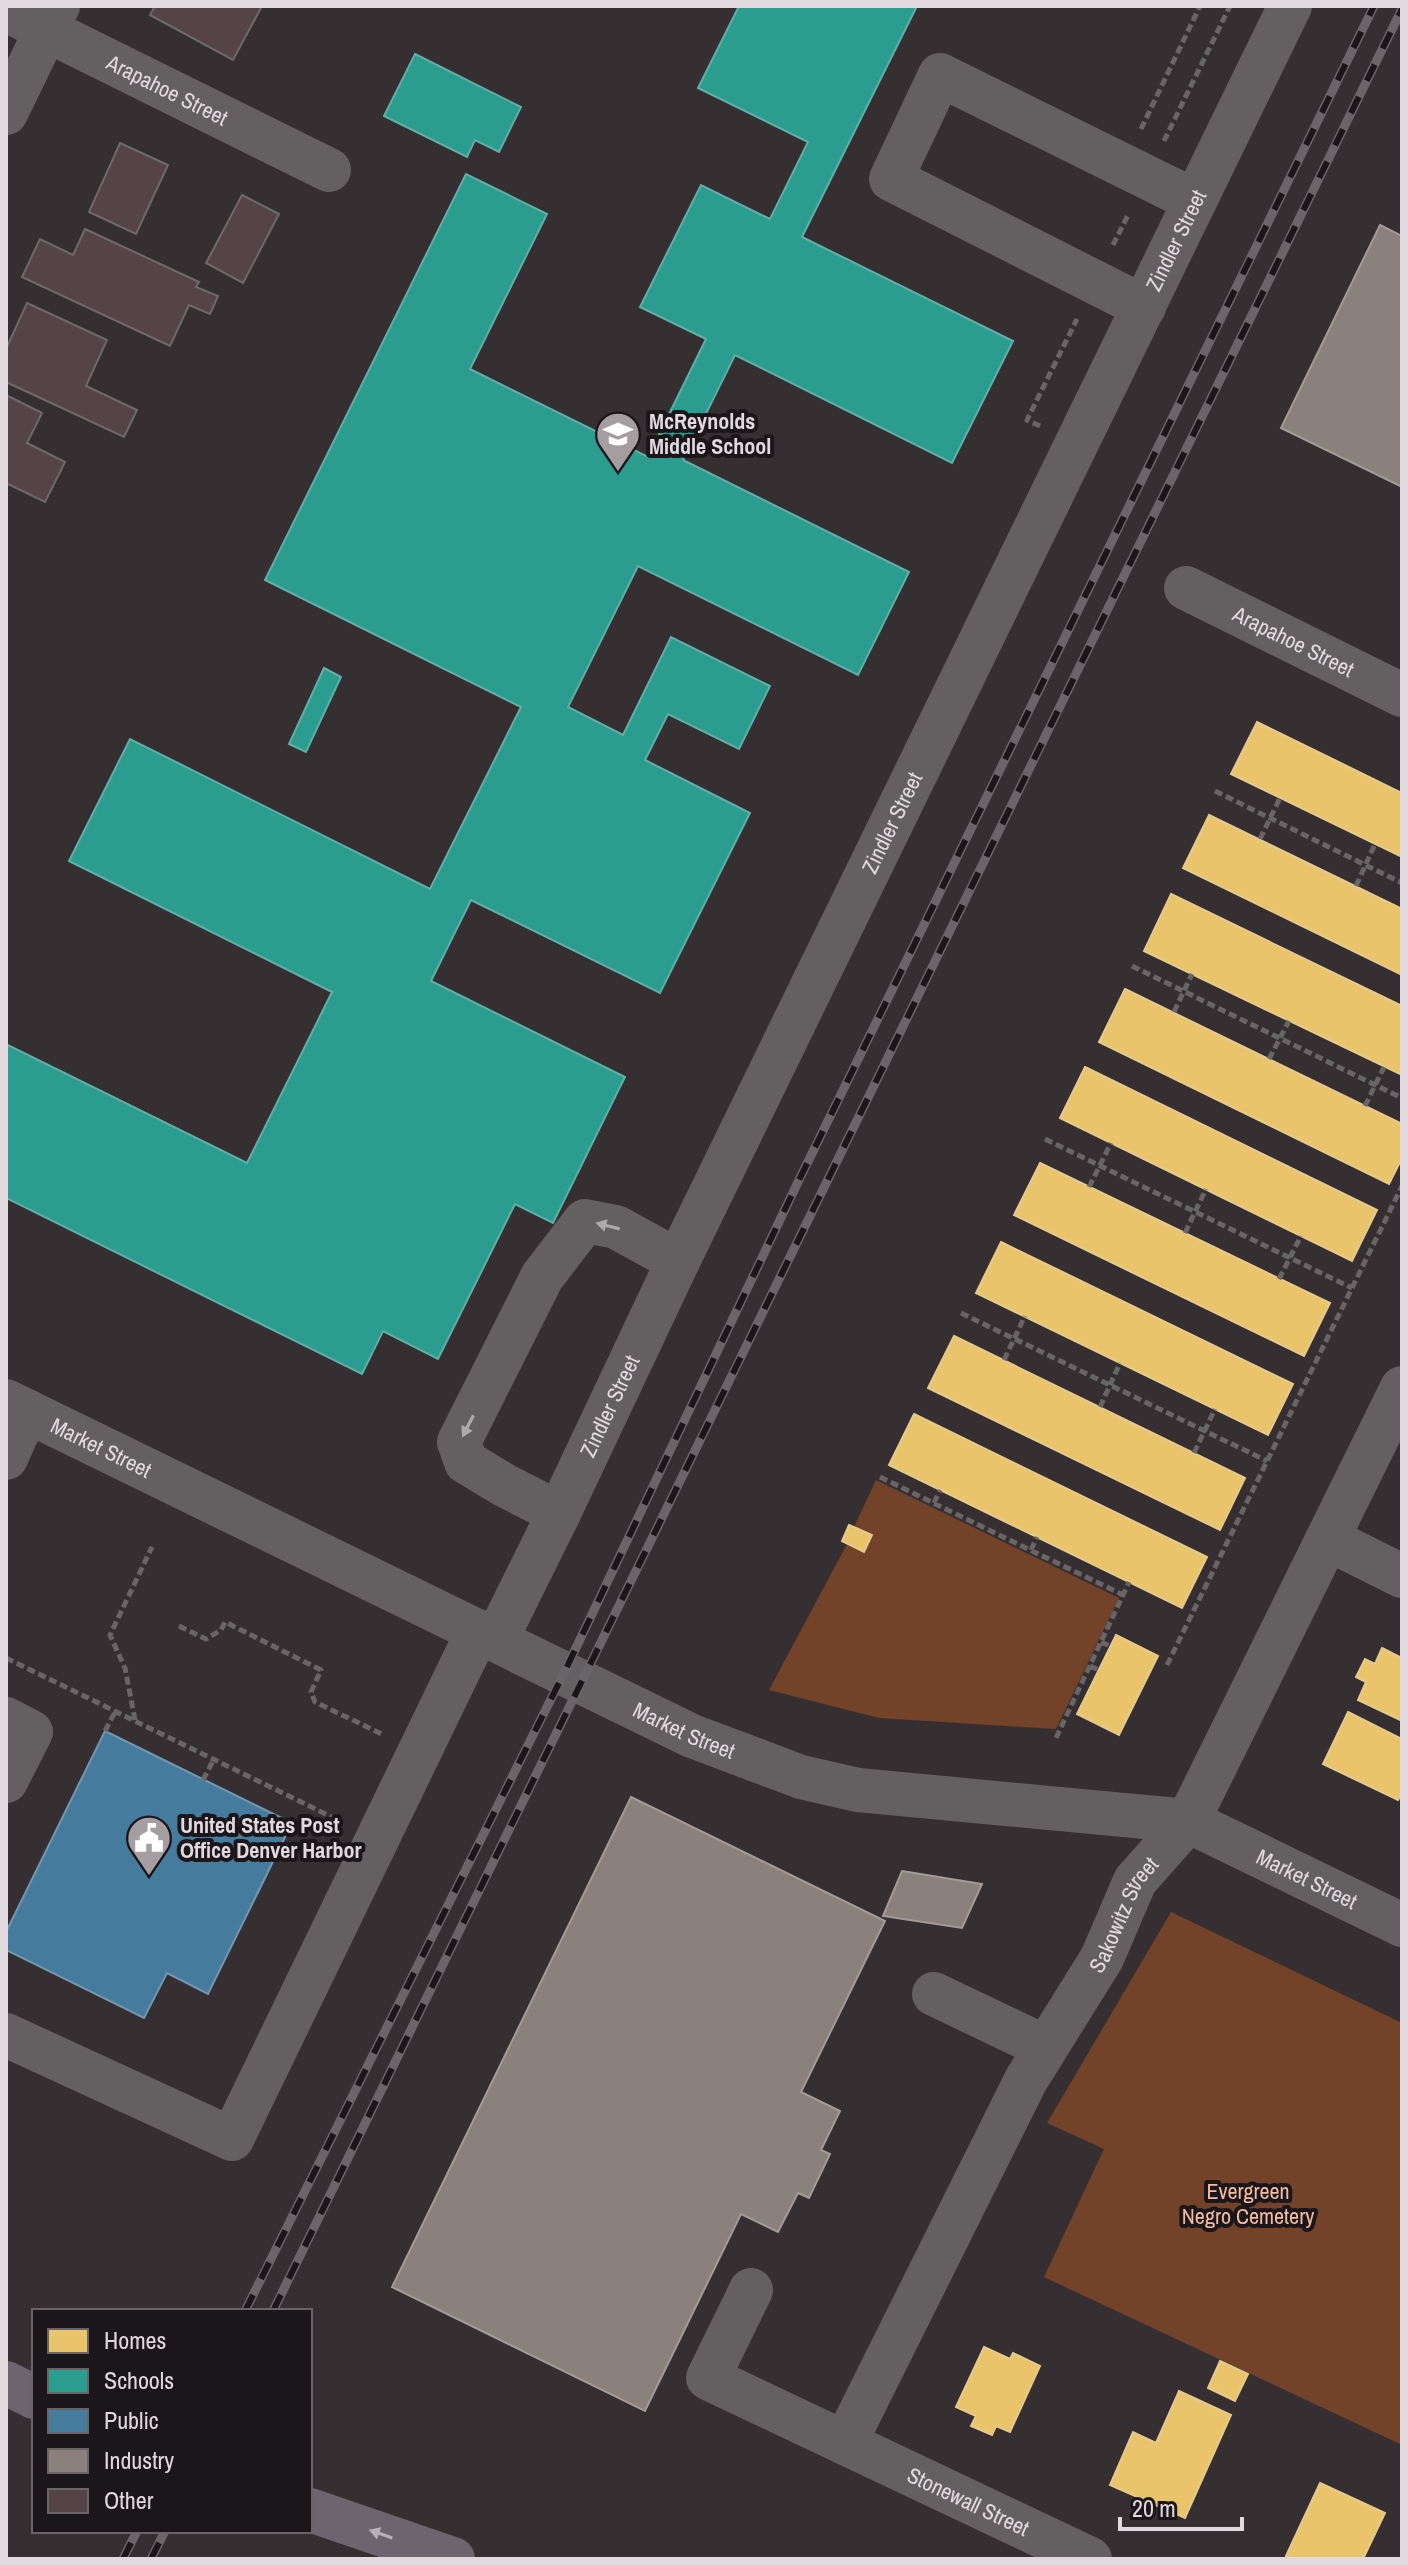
<svg xmlns="http://www.w3.org/2000/svg" width="1408" height="2565" viewBox="0 0 1408 2565" font-family="'Archivo Narrow',sans-serif">
	<style>
		.green { fill: #724229 }
		.homes { fill: #e9c46a; stroke: #e6ca8c; stroke-width: 2 }
		.schools { fill: #2a9d8f; stroke: #61afa6; stroke-width: 2 }
		.public { fill: #457b9d; stroke: #7497b0; stroke-width: 2 }
		.industry { fill: #8a817c; stroke: #a49b99; stroke-width: 2 }
		.building { fill: #544447; stroke: #6e696a; stroke-width: 2 }
		.lines { fill: none; stroke-linecap: round; stroke-linejoin: round }
		.path { stroke: #686567; stroke-width: 5; stroke-dasharray: 8 4; stroke-linecap: butt }
		.minor { stroke: #646062; stroke-width: 44 }
		.highway { stroke: #6c656e; stroke-width: 44 }
		.rail-casing { stroke: #6a6568; stroke-width: 9 }
		.rail { stroke: #1b1619; stroke-width: 6; stroke-dasharray: 18; stroke-linecap: butt }
		.oneway { fill: #aea9ac }
		.oneway2 { fill: #b7b0b6 }
		.labels { text-anchor: middle; stroke-width: 8; stroke-linejoin: round; paint-order: stroke }
		.street-label { font-size: 22px; fill: #e0d9dd; stroke: #1b1619 }
		.poi-label { font-size: 22px; font-weight: bold; fill: #e0d9dd; stroke: #1b1619; text-anchor: start }
		.park-label { font-size: 22px; fill: #f4bca0; stroke: #1b1619 }
	</style>
	<rect width="100%" height="100%" fill="#352f32"/>
	<path class="green" d="M 876,1480 L 1119,1598 L 1056,1729 L 879,1718 L 769,1690 L 847,1544 L 865,1551 L 872,1535 L 854,1527 Z
		M 1171,1912 L 1402,2023 L 1402,2445 L 1044,2277 L 1104,2149 L 1047,2123 Z"/>
	<path class="homes" d="M 1257,722 L 1402,793 L 1402,857 L 1231,774 Z
		M 1209,815 L 1402,909 L 1402,975 L 1183,868 Z
		M 1171,894 L 1402,1006 L 1402,1075 L 1144,951 Z
		M 1125,989 L 1402,1124 L 1402,1158 L 1389,1184 L 1099,1042 Z
		M 1085,1067 L 1377,1210 L 1352,1261 L 1060,1118 Z
		M 1040,1163 L 1330,1303 L 1304,1356 L 1014,1215 Z
		M 1001,1242 L 1293,1384 L 1268,1435 L 976,1293 Z
		M 954,1336 L 1245,1478 L 1220,1530 L 928,1388 Z
		M 914,1414 L 1207,1557 L 1182,1608 L 889,1465 Z
		M 849,1525 L 872,1535 L 864,1552 L 842,1541 Z
		M 1116,1635 L 1158,1656 L 1119,1735 L 1077,1714 Z
		M 1382,1648 L 1402,1658 L 1402,1721 L 1358,1700 L 1366,1682 L 1356,1677 L 1365,1659 L 1375,1664 Z
		M 1348,1712 L 1402,1739 L 1402,1793 L 1398,1800 L 1323,1764 Z
		M 984,2347 L 1010,2359 L 1013,2353 L 1040,2366 L 1010,2432 L 996,2426 L 992,2435 L 971,2426 L 976,2416 L 956,2407 Z
		M 1220,2361 L 1248,2374 L 1235,2401 L 1208,2388 Z
		M 1179,2391 L 1231,2415 L 1185,2518 L 1110,2485 L 1133,2432 L 1156,2443 Z
		M 1320,2483 L 1385,2513 L 1363,2559 L 1293,2559 L 1286,2556 Z"/>
	<path class="schools" d="M 739,6 L 917,6 L 802,237 L 1013,341 L 952,463 L 735,355 L 683,460 L 909,572 L 858,675 L 638,566 L 568,707 L 623,735 L 671,637 L 770,686 L 739,749 L 668,714 L 645,760 L 750,813 L 660,993 L 471,900 L 431,981 L 625,1077 L 553,1223 L 515,1204 L 438,1359 L 383,1331 L 362,1374 L 6,1198 L 6,1044 L 247,1163 L 332,992 L 69,861 L 130,739 L 430,889 L 521,707 L 265,580 L 466,174 L 547,214 L 470,369 L 648,457 L 706,339 L 640,307 L 701,185 L 770,219 L 808,142 L 698,88 Z
		M 415,54 L 521,107 L 499,152 L 475,140 L 467,157 L 384,116 Z
		M 324,668 L 341,677 L 306,752 L 289,744 Z"/>
	<path class="public" d="M 105,1731 L 292,1823 L 208,1994 L 167,1973 L 144,2018 L 6,1950 L 6,1932 Z"/>
	<path class="industry" d="M 1380,225 L 1402,236 L 1402,487 L 1281,428 Z
		M 631,1797 L 885,1921 L 801,2092 L 840,2111 L 821,2150 L 830,2154 L 809,2198 L 798,2193 L 778,2232 L 741,2214 L 645,2411 L 392,2287 Z
		M 902,1871 L 982,1884 L 962,1928 L 883,1916 Z"/>
	<path class="building" d="M 155,6 L 262,6 L 233,60 L 150,15 Z
		M 120,143 L 168,165 L 136,234 L 89,212 Z
		M 242,195 L 279,214 L 243,283 L 206,263 Z
		M 85,229 L 199,282 L 196,287 L 218,296 L 210,314 L 189,305 L 170,346 L 22,277 L 40,239 L 73,255 Z
		M 27,303 L 107,340 L 86,386 L 137,410 L 124,437 L 6,382 L 6,349 Z
		M 6,395 L 42,413 L 27,443 L 65,462 L 45,502 L 6,483 Z"/>
	<g class="lines">
		<path class="path" d="M 1141,129 L 1200,6
			M 1164,141 L 1230,6
			M 1113,245 L 1128,215
			M 1040,426 L 1027,420 L 1077,319
			M 1215,791 L 1402,883
			M 1260,839 L 1280,798
			M 1356,886 L 1375,844
			M 1132,966 L 1402,1098
			M 1174,1012 L 1192,974
			M 1269,1059 L 1289,1021
			M 1365,1106 L 1384,1067
			M 1045,1139 L 1352,1288
			M 1089,1187 L 1111,1143
			M 1185,1233 L 1206,1189
			M 1279,1279 L 1301,1236
			M 961,1313 L 1267,1461
			M 1004,1360 L 1025,1316
			M 1100,1407 L 1120,1363
			M 1194,1453 L 1215,1409
			M 880,1477 L 1123,1595
			M 934,1503 L 940,1490
			M 1031,1550 L 1037,1537
			M 179,1626 L 206,1639 L 221,1630 L 225,1622 L 321,1670 L 311,1692 L 315,1702 L 384,1735
			M 1101,1642 L 1110,1646
			M 6,1658 L 340,1821
			M 1167,1665 L 1402,1186
			M 1090,1666 L 1099,1670
			M 135,1720 L 125,1668 L 110,1635 L 152,1547
			M 105,1731 L 115,1712
			M 1056,1738 L 1129,1582
			M 203,1780 L 214,1759"/>
		<g class="minor">
			<path id="s1" d="M 6,10 L 329,170"/>
			<path d="M 6,113 L 58,6"/>
			<path d="M 1144,307 L 891,179 L 940,75 L 1195,201"/>
			<path id="s2" d="M 1186,588 L 1402,695"/>
			<path id="s3" d="M 6,1401 L 692,1736 L 801,1777 L 858,1790 L 1188,1821 L 1402,1925"/>
			<path d="M 6,1458 L 27,1411"/>
			<path d="M 559,1513 L 504,1485 L 466,1462 L 459,1442 L 542,1277 L 585,1221 L 616,1227 L 678,1261"/>
			<path d="M 1328,1539 L 1402,1576"/>
			<path id="s4" d="M 496,1640 L 559,1513 L 678,1261 L 1290,6"/>
			<path d="M 6,1719 L 31,1732 L 6,1781"/>
			<path d="M 934,1994 L 1045,2047"/>
			<path d="M 6,2035 L 232,2139 L 478,1631"/>
			<path id="s5" d="M 751,2290 L 708,2378 L 1090,2559"/>
			<path id="s6" d="M 845,2443 L 1026,2080 L 1102,1958 L 1135,1881 L 1188,1821 L 1402,1388"/>
		</g>
		<path class="highway" d="M 6,2383 L 34,2397
			M 310,2510 L 453,2559"/>
		<g class="rail-casing">
			<path id="rail" d="M 245,2311 L 564,1673 L 798,1182 L 1374,6
				M 273,2311 L 1402,9
				M 123,2559 L 137,2531
				M 151,2559 L 165,2531"/>
		</g>
		<use href="#rail" class="rail"/>
	</g>
	<defs><path id="oneway-solid" d="M-6-.8H1V-3.2L6.5 0L1 3.2V.8H-6Z" transform="scale(2)"/></defs>
	<g class="oneway">
		<use href="#oneway-solid" transform="translate(608 1226) rotate(-166)"/>
		<use href="#oneway-solid" transform="translate(468 1426) rotate(117)"/>
	</g>
	<use class="oneway2" href="#oneway-solid" transform="translate(381 2534) rotate(-161)"/>
	<defs>
		<g id="school-pin" transform="scale(2.3)"><path d="M0 17L-7.5 6A9.5 9.5 0 1 1 7.5 6Z" fill="#a49ea1" stroke="#1b1619"/><path d="M0-5L7-2L0 1L-7-2ZM-4 1L0 2.5L4 1V4Q0 6-4 4Z" fill="#fff"/></g>
		<g id="civic-pin" transform="scale(2.3)"><path d="M0 17L-7.5 6A9.5 9.5 0 1 1 7.5 6Z" fill="#a49ea1" stroke="#1b1619"/><path d="M-.6-6.5H3V-4.5H.6V-3L4-1V1h2V6H-6V1h2V-1L-.6-3ZM-1.2 2.5V6h2.4V2.5Z" fill="#fff"/></g>
	</defs>
	<g fill-rule="evenodd">
		<use href="#school-pin" x="618" y="434"/>
		<use href="#civic-pin" x="149" y="1838"/>
	</g>
	<g class="labels">
		<g class="street-label">
			<text dy="8" stroke="none"><textPath href="#s1" startOffset="180">Arapahoe Street</textPath></text>
			<text dy="8" stroke="none"><textPath href="#s4" startOffset="1556">Zindler Street</textPath></text>
			<text dy="8" stroke="none"><textPath href="#s2" startOffset="120">Arapahoe Street</textPath></text>
			<text dy="8" stroke="none"><textPath href="#s4" startOffset="908">Zindler Street</textPath></text>
			<text dy="8" stroke="none"><textPath href="#s4" startOffset="260">Zindler Street</textPath></text>
			<text dy="8" stroke="none"><textPath href="#s3" startOffset="106">Market Street</textPath></text>
			<text dy="8" stroke="none"><textPath href="#s3" startOffset="754">Market Street</textPath></text>
			<text dy="8" stroke="none"><textPath href="#s3" startOffset="1402">Market Street</textPath></text>
			<text dy="8" stroke="none"><textPath href="#s6" startOffset="598">Sakowitz Street</textPath></text>
			<text dy="8" stroke="none"><textPath href="#s5" startOffset="386">Stonewall Street</textPath></text>
		</g>
		<g class="poi-label">
			<text x="649" y="429">McReynolds<tspan x="649" dy="25">Middle School</tspan></text>
			<text x="180" y="1833">United States Post<tspan x="180" dy="25">Office Denver Harbor</tspan></text>
		</g>
		<g class="park-label">
			<text x="1248" y="2199">Evergreen<tspan x="1248" dy="25">Negro Cemetery</tspan></text>
		</g>
	</g>
	<rect width="1408" height="2565" fill="none" stroke="#e0d9dd" stroke-width="16"/>
	<rect x="32" y="2309" width="280" height="224" fill="#1b1619" stroke="#6a6467" stroke-width="2"/>
	<rect x="48" y="2329" width="40" height="24" fill="#e9c46a" stroke="#6a6467" stroke-width="2"/>
	<text x="104" y="2349" font-size="24" fill="#e0d9dd">Homes</text>
	<rect x="48" y="2369" width="40" height="24" fill="#2a9d8f" stroke="#6a6467" stroke-width="2"/>
	<text x="104" y="2389" font-size="24" fill="#e0d9dd">Schools</text>
	<rect x="48" y="2409" width="40" height="24" fill="#457b9d" stroke="#6a6467" stroke-width="2"/>
	<text x="104" y="2429" font-size="24" fill="#e0d9dd">Public</text>
	<rect x="48" y="2449" width="40" height="24" fill="#8a817c" stroke="#6a6467" stroke-width="2"/>
	<text x="104" y="2469" font-size="24" fill="#e0d9dd">Industry</text>
	<rect x="48" y="2489" width="40" height="24" fill="#544447" stroke="#6a6467" stroke-width="2"/>
	<text x="104" y="2509" font-size="24" fill="#e0d9dd">Other</text>
	<path d="M1120 2517v12h122v-12" fill="none" stroke="#e0d9dd" stroke-width="4"/>
	<text x="1132" y="2517" font-size="24" fill="#e0d9dd" stroke="#1b1619" stroke-width="6" paint-order="stroke">20 m</text>
</svg>
